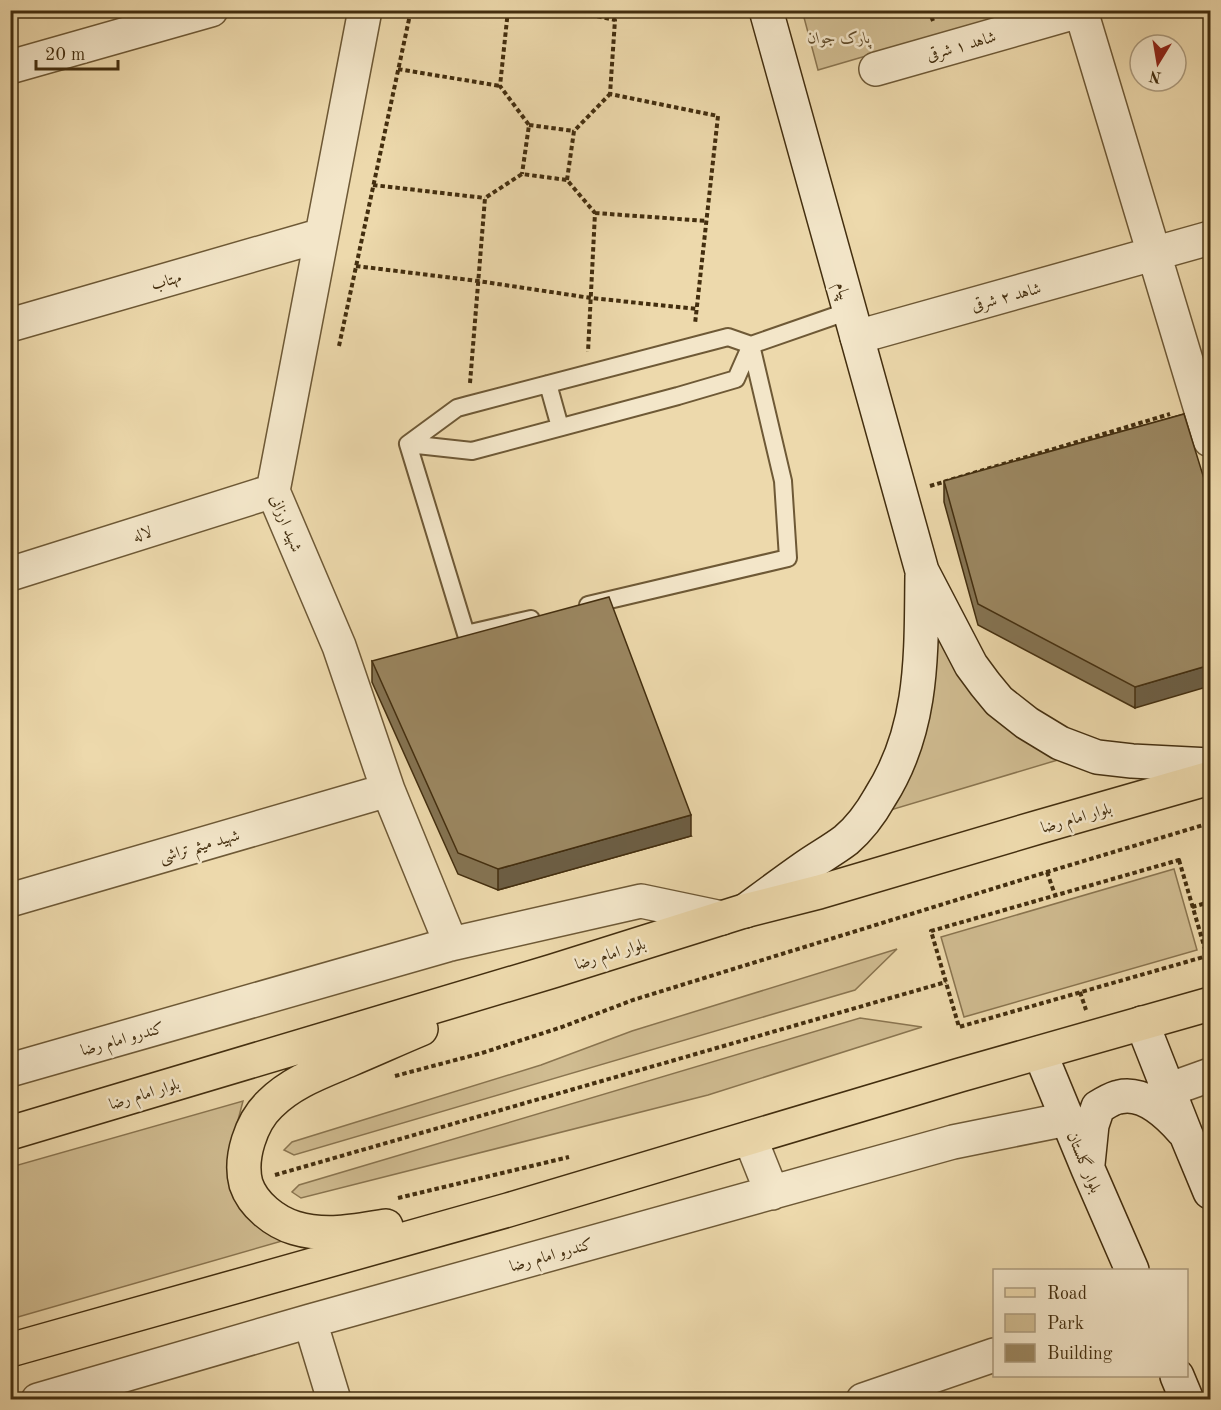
<svg xmlns="http://www.w3.org/2000/svg" width="1221" height="1410" viewBox="0 0 1221 1410" font-family="'Old Standard TT',Amiri,serif">
	<style>
		.green { fill: #d0bc91; stroke: #8a7550; stroke-width: 1.5 }
		.lines { fill: none; stroke-linecap: round; stroke-linejoin: round }
		.service-casing { stroke: #6e5936; stroke-width: 20 }
		.minor-casing { stroke: #6e5936; stroke-width: 36 }
		.secondary-casing { stroke: #432e0f; stroke-width: 36 }
		.primary-casing { stroke: #432e0f; stroke-width: 36 }
		.path { stroke: #432e0f; stroke-width: 4; stroke-dasharray: 4.5 3; stroke-linecap: butt }
		.service { stroke: #f3e6c9; stroke-width: 16 }
		.minor { stroke: #f3e6c9; stroke-width: 33 }
		.secondary { stroke: #f3e6c9; stroke-width: 33 }
		.primary { stroke: #edd9ac; stroke-width: 33 }
		.wall { fill: #857453; stroke: #432e0f; stroke-width: 1.5 }
		.shaded-wall { fill: #6c5e44; stroke: #432e0f; stroke-width: 1.5 }
		.building { fill: #9b8761; stroke: #432e0f; stroke-width: 1.5 }
		.labels { text-anchor: middle; stroke-width: 5; stroke-linejoin: round; paint-order: stroke }
		.park-label { font-size: 16px; font-style: italic; fill: #5f4a29; stroke: #f3e6c9 }
		.street-label { font-size: 16px; fill: #432e0f; stroke: #f3e6c9 }
	</style>
	<rect width="100%" height="100%" fill="#edd9ac"/>
	<filter id="stains"><feTurbulence type="fractalNoise" baseFrequency=".00333" numOctaves="4"/><feColorMatrix values="0 0 0 0 .2 0 0 0 0 .09 0 0 0 0 .02 0 0 0 .5 -.17"/></filter>
	<radialGradient id="worn" r=".72"><stop offset=".6" stop-color="#630" stop-opacity="0"/><stop offset="1" stop-color="#630" stop-opacity=".3"/></radialGradient>
	<path class="green" d="M 802,10 L 1020,11 L 818,70 Z
		M 931,610 L 1061,759 L 884,812 Z
		M 1174,869 L 1197,950 L 964,1017 L 941,937 Z
		M 897,949 L 855,990 L 294,1155 L 284,1150 L 292,1142 L 541,1065 L 632,1031 Z
		M 860,1018 L 922,1027 L 708,1095 L 301,1198 L 292,1192 L 299,1185 Z
		M 243,1101 L 237,1124 L 269,1233 L 282,1241 L 11,1319 L 11,1167 Z"/>
	<g class="lines">
		<g class="service-casing">
			<path id="service" d="M 548,384 L 560,427
				M 408,444 L 472,451 L 678,396 L 736,379 L 751,345
				M 588,605 L 788,558 L 783,481 L 751,345
				M 531,619 L 466,634 L 408,444 L 457,408 L 468,405 L 728,337 L 751,345 L 849,311"/>
		</g>
		<g class="minor-casing">
			<path id="minor" d="M 365,10 L 273,491 L 339,646 L 388,790 L 451,944
				M 1081,11 L 1210,440
				M 10,67 L 211,10
				M 876,69 L 1083,10
				M 10,325 L 322,235
				M 857,337 L 1210,238
				M 10,574 L 273,491
				M 10,900 L 388,790
				M 10,1070 L 451,944 L 641,901 L 722,918
				M 1168,1090 L 1210,1075
				M 750,1138 L 772,1193
				M 310,1321 L 334,1400
				M 38,1400 L 310,1321 L 953,1142 L 1067,1119
				M 863,1400 L 994,1355"/>
		</g>
		<g class="secondary-casing">
			<path id="secondary" d="M 766,10 L 922,571 L 971,665 L 985,684 L 999,701 L 1027,723 L 1060,743 L 1097,757 L 1132,761 L 1210,765
				M 745,911 C 764,897 784,882 804,868 C 818,858 833,850 846,840 C 860,828 871,813 880,797 C 924,728 921,654 922,576
				M 1142,1023 L 1185,1132 L 1210,1192
				M 1040,1053 L 1088,1169 L 1132,1270
				M 1088,1164 L 1092,1125 L 1098,1107 C 1104,1104 1112,1098 1119,1097 C 1144,1091 1168,1114 1183,1131
				M 1177,1376 L 1187,1400"/>
		</g>
		<g class="primary-casing">
			<path id="primary" d="M 10,1133 L 553,971 L 744,911 L 819,892 L 1039,827 L 1210,778
				M 386,1226 C 356,1231 325,1237 295,1228 C 275,1222 253,1205 246,1184 C 239,1158 251,1122 270,1104 C 292,1082 321,1072 349,1060 C 373,1050 397,1039 421,1029
				M 10,1350 L 508,1210 L 960,1075 L 1210,1004"/>
		</g>
		<path class="path" d="M 508,10 L 500,86 L 529,125 L 522,174
			M 568,10 L 615,20 L 610,94 L 718,116 L 695,324
			M 929,10 L 933,21
			M 398,69 L 500,86
			M 529,125 L 574,131
			M 567,180 L 574,131 L 610,94
			M 373,185 L 485,198
			M 595,213 L 707,221
			M 356,266 L 478,281 L 591,298 L 697,309
			M 339,346 L 411,10
			M 470,383 L 485,198 L 522,174 L 567,180 L 595,213 L 588,352
			M 930,486 L 1170,414
			M 1179,860 L 1207,956 L 959,1027 L 931,931 Z
			M 1047,872 L 1055,895
			M 1192,907 L 1210,902
			M 1080,992 L 1086,1010
			M 395,1076 L 482,1053 L 562,1027 L 633,1000 L 1047,872 L 1210,823
			M 275,1175 L 946,982
			M 398,1198 L 569,1157"/>
		<use href="#service" class="service"/>
		<use href="#minor" class="minor"/>
		<use href="#secondary" class="secondary"/>
		<use href="#primary" class="primary"/>
	</g>
	<path class="wall" d="M 1184,414 L 1135,708 L 978,625 L 944,502 L 944,481 Z
		M 372,661 L 691,836 L 498,890 L 458,874 L 372,682 Z"/>
	<path class="shaded-wall" d="M 1210,665 L 1210,686 L 1135,708 L 1135,687 Z
		M 691,815 L 691,836 L 498,890 L 498,869 Z"/>
	<path class="building" d="M 1184,414 L 1210,498 L 1210,665 L 1135,687 L 978,604 L 944,481 Z
		M 609,597 L 691,815 L 498,869 L 458,853 L 372,661 Z"/>
	<g class="labels">
		<g class="park-label">
			<text x="839" y="43">پارک جوان</text>
		</g>
		<g class="street-label">
			<text transform="translate(961 45) rotate(-16)" y="6">شاهد ۱ شرقی</text>
			<text transform="translate(166 280) rotate(-16)" y="6">مهتاب</text>
			<text transform="translate(844 291) rotate(75)" y="6">پیام</text>
			<text transform="translate(1006 296) rotate(-15)" y="6">شاهد ۲ شرقی</text>
			<text transform="translate(287 523) rotate(68)" y="6">شهید ارزانی</text>
			<text transform="translate(142 533) rotate(-18)" y="6">لاله</text>
			<text transform="translate(1076 817) rotate(-16)" y="6">بلوار امام رضا</text>
			<text transform="translate(199 845) rotate(-16)" y="6">شهید میثم تراشی</text>
			<text transform="translate(610 953) rotate(-17)" y="6">بلوار امام رضا</text>
			<text transform="translate(122 1038) rotate(-16)" y="6">کندرو امام رضا</text>
			<text transform="translate(144 1093) rotate(-17)" y="6">بلوار امام رضا</text>
			<text transform="translate(1085 1162) rotate(67)" y="6">بلوار گلستان</text>
			<text transform="translate(551 1254) rotate(-16)" y="6">کندرو امام رضا</text>
		</g>
	</g>
	<rect width="1221" height="1410" fill="none" stroke="#edd9ac" stroke-width="36"/>
	<rect x="12" y="12" width="1197" height="1386" fill="none" stroke="#432e0f" stroke-width="3"/>
	<rect x="18" y="18" width="1185" height="1374" fill="none" stroke="#432e0f" stroke-width="1.5"/>
	<rect x="993" y="1269" width="195" height="108" fill="#f3e6c9" stroke="#ad9c7f" stroke-width="1.5"/>
	<rect x="1005" y="1288" width="30" height="9" fill="#edd9ac" stroke="#ad9c7f" stroke-width="1.5"/>
	<text x="1047" y="1299" font-size="18" fill="#432e0f">Road</text>
	<rect x="1005" y="1314" width="30" height="18" fill="#d0bc91" stroke="#ad9c7f" stroke-width="1.5"/>
	<text x="1047" y="1329" font-size="18" fill="#432e0f">Park</text>
	<rect x="1005" y="1344" width="30" height="18" fill="#9b8761" stroke="#ad9c7f" stroke-width="1.5"/>
	<text x="1047" y="1359" font-size="18" fill="#432e0f">Building</text>
	<g transform="translate(1158 63) rotate(191)"><circle r="28" fill="#f3e6c9" stroke="#ad9c7f" stroke-width="1.5"/>
	<path d="M0-4.5L10 22L0 15L-10 22Z" fill="#8f2418"/>
	<text y="-9" font-size="16" font-weight="bold" text-anchor="middle" fill="#432e0f">N</text>
	</g>
	<path d="M36 60v9h82v-9" fill="none" stroke="#432e0f" stroke-width="3"/>
	<text x="45" y="60" font-size="18" fill="#432e0f" stroke="#f3e6c9" stroke-width="4.5" paint-order="stroke">20 m</text>
	<rect width="100%" height="100%" filter="url(#stains)"/>
	<rect width="100%" height="100%" fill="url(#worn)"/>
</svg>
